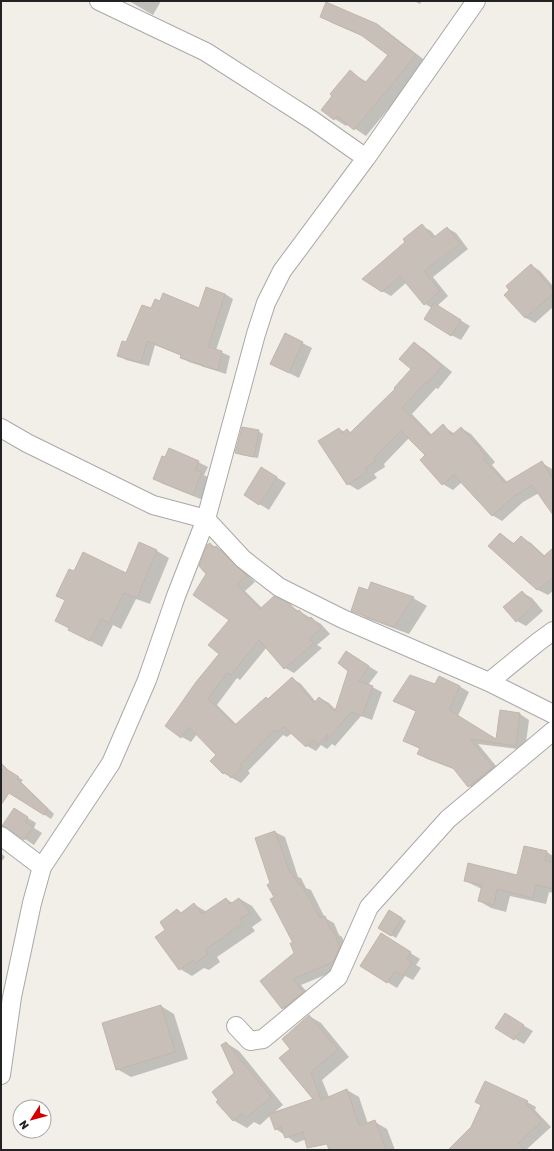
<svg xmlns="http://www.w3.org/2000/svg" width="554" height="1151" viewBox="0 0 554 1151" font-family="Rubik,sans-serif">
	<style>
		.shadow { fill: #0003 }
		.building { fill: #c7bfb8; stroke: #c4b6ab }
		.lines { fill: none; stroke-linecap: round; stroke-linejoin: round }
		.minor-casing { stroke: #a9a9a9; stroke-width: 20 }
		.minor { stroke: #fff; stroke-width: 18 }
	</style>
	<rect width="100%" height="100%" fill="#f2efe9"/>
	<path class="shadow" d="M 129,1 L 161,1 L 153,15 Z
		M 414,1 L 422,1 L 420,4 Z
		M 321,17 L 376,25 L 388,32 L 427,62 L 366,136 L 348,124 L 346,126 L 335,119 L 322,109 L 350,72 L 367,82 L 390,55 L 367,38 L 332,23 Z
		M 422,226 L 431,231 L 436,237 L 447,228 L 456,233 L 468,249 L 433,277 L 448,296 L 437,306 L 470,326 L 461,340 L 451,335 L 432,308 L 425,304 L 407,282 L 391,296 L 382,291 L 406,243 Z
		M 531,265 L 540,271 L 553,286 L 553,307 L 535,323 L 526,318 L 506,295 Z
		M 225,294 L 233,299 L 216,350 L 230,356 L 226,374 L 189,362 L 181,357 L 182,356 L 155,345 L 149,366 L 126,360 L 118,355 L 151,310 L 200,310 Z
		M 285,334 L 312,348 L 299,378 L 281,369 Z
		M 414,343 L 424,349 L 452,372 L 438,389 L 436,388 L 412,414 L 432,435 L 443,426 L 455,434 L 461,428 L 471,434 L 495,462 L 492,465 L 508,483 L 542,463 L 552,469 L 553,513 L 539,493 L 523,502 L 502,521 L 492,515 L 462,482 L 453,490 L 443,484 L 426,455 L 409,438 L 384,464 L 385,467 L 374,474 L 377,478 L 358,490 L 348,484 L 339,429 L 345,432 L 347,430 L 352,433 L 396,389 L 412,369 Z
		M 258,431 L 263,434 L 258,458 L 241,455 L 236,453 Z
		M 198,462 L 208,467 L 204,475 L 211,479 L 203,500 L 163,484 L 154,479 Z
		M 271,474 L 286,483 L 269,510 L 245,495 Z
		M 501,534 L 515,544 L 521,537 L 531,543 L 545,556 L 553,550 L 553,591 L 548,595 L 538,590 L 490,546 Z
		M 139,544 L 157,551 L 169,558 L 150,604 L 136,599 L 121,629 L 113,625 L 102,647 L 81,636 L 66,600 L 75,573 L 127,574 Z
		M 210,544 L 226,552 L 255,582 L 245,591 L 262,608 L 289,605 L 321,624 L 330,634 L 317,645 L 322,648 L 294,673 L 285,668 L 267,647 L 240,680 L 237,678 L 217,705 L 237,725 L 292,678 L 301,684 L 316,702 L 320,698 L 329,703 L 336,710 L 356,658 L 378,672 L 368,685 L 382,692 L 372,720 L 361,716 L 335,746 L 332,744 L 327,749 L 321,745 L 316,751 L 307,746 L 292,733 L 287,737 L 283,735 L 248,771 L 250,773 L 241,783 L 223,773 L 218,755 L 197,734 L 191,742 L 182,737 L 221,654 L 230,619 L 207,574 Z
		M 372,583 L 413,598 L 427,606 L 409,634 L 366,618 L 352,610 L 369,592 Z
		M 523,593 L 532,598 L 543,611 L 526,626 L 517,621 Z
		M 435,686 L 459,686 L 469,692 L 458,716 L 497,740 L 520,714 L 529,720 L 525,750 L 478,744 L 501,772 L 478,791 L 469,786 L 456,770 L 427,759 L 418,754 L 420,749 L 405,741 L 417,712 L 394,701 Z
		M 5,770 L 23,780 L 21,782 L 54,814 L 51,819 L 1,787 L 1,776 Z
		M 23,815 L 36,823 L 34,828 L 42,833 L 34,845 L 13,831 Z
		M 275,832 L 285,837 L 298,877 L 301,878 L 306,888 L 311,890 L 325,918 L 334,923 L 339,935 L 342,937 L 349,953 L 342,968 L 301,985 L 312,998 L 293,1014 L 283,1008 L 261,981 L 296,953 L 294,943 L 275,898 L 272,884 Z
		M 547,852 L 553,856 L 553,893 L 549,892 L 546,904 L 510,896 L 506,912 L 491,908 L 479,901 L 482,889 L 465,881 L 518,876 Z
		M 1,853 L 5,857 L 1,862 Z
		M 226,899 L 233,903 L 240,899 L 252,906 L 262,920 L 252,927 L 255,931 L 217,957 L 220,962 L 209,970 L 204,968 L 192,976 L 180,969 L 167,930 L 177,910 L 183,913 L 195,905 L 207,912 Z
		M 390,911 L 406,921 L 396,938 L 379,928 Z
		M 390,940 L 420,959 L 416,965 L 421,968 L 413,980 L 405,976 L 397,988 L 361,966 Z
		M 161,1006 L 174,1014 L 188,1059 L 131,1077 L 117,1069 Z
		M 309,1016 L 321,1023 L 349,1057 L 322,1080 L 329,1097 L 347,1090 L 359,1097 L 368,1124 L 375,1122 L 387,1129 L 395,1150 L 330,1150 L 320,1124 L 320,1134 L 296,1143 L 276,1129 L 271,1115 L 260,1125 L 254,1122 L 247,1128 L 233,1120 L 235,1074 L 226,1043 L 239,1051 L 283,1105 L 272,1114 L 317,1102 L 291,1049 Z
		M 514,1020 L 533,1031 L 524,1044 L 515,1039 Z
		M 527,1102 L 536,1107 L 535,1110 L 551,1127 L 527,1149 L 528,1150 L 458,1150 Z"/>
	<path class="building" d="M 326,2 L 377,24 L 416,55 L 354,130 L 337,116 L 334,120 L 321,110 L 332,96 L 330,94 L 350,70 L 365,83 L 388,55 L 361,35 L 320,17 Z
		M 422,224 L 433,238 L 447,227 L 460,244 L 424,271 L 440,291 L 424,305 L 400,276 L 382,292 L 362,279 L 405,242 L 403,239 Z
		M 531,264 L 553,290 L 553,294 L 525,318 L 504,295 L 509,290 L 506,286 Z
		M 206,287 L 225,294 L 208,347 L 222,351 L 218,370 L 202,366 L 203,365 L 180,358 L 181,355 L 147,341 L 141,363 L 117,356 L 122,341 L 126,342 L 142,305 L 151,308 L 155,299 L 160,301 L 163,293 L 199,308 Z
		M 434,303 L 461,320 L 451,336 L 424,319 Z
		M 285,333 L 303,342 L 289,373 L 270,364 Z
		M 414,342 L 442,366 L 427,384 L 426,382 L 402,408 L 430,436 L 443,424 L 452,435 L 461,427 L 486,456 L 483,459 L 505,483 L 542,461 L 553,479 L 553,515 L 532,485 L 513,497 L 492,516 L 454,475 L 442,485 L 420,460 L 425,455 L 401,431 L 374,458 L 376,461 L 365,468 L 367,472 L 347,485 L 318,441 L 339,428 L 342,433 L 347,429 L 350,433 L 395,389 L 394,388 L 411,369 L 399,359 Z
		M 242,427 L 259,430 L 254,457 L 235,453 Z
		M 169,448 L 199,461 L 195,470 L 202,472 L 193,495 L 153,479 L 162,456 L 165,457 Z
		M 261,467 L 277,477 L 259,505 L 244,495 Z
		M 500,533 L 513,544 L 521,536 L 544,556 L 553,548 L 553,578 L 537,590 L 488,546 Z
		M 139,542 L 157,550 L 137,598 L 124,593 L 109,623 L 101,619 L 90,641 L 68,630 L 69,628 L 55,621 L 65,600 L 56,596 L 69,569 L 74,571 L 83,552 L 126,573 Z
		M 210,543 L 214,548 L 216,546 L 247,576 L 237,585 L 260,609 L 274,596 L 290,604 L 297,612 L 299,610 L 308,620 L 311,617 L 321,628 L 309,639 L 314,643 L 284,669 L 259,640 L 231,675 L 227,673 L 208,699 L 235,725 L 266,697 L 268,699 L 292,677 L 314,703 L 319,697 L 335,711 L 348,671 L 338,663 L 346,651 L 369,666 L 359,681 L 373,686 L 362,716 L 351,712 L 325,742 L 328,734 L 318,745 L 312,740 L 306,747 L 284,727 L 277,732 L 274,730 L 240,765 L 242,767 L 231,778 L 225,772 L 223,774 L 210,761 L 216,755 L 189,727 L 181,738 L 165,726 L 196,682 L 219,654 L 208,645 L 229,620 L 193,595 L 206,574 L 199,566 L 207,545 Z
		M 371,582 L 414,597 L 394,627 L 351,611 L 359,587 L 368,590 Z
		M 522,591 L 534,605 L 516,622 L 503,607 Z
		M 410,675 L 435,684 L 439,676 L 460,686 L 449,710 L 496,739 L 500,710 L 520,713 L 516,746 L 470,739 L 493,767 L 468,787 L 453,768 L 417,754 L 420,748 L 403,741 L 416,711 L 393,701 Z
		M 1,763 L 8,770 L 19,777 L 17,779 L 48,809 L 44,815 L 9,793 L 1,805 Z
		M 14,808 L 28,817 L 25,822 L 33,827 L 24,840 L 7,828 L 2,826 Z
		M 275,831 L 290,873 L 292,872 L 299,885 L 301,884 L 320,918 L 325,916 L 331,931 L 333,930 L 340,947 L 333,962 L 293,979 L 303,992 L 282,1009 L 260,981 L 294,953 L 290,943 L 293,943 L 270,899 L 274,897 L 267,885 L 270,883 L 255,838 Z
		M 524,846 L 547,851 L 545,861 L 553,862 L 553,889 L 536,885 L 533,898 L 497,889 L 494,905 L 478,901 L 482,885 L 464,881 L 468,863 L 517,875 Z
		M 226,898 L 230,904 L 239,898 L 250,913 L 240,919 L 243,923 L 205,950 L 208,954 L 195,964 L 193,960 L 179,970 L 155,937 L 165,930 L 160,922 L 177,909 L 181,913 L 194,903 L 202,914 Z
		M 389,910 L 402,918 L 391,936 L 378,928 Z
		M 381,933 L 411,952 L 407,959 L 412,962 L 403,976 L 395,971 L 387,983 L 360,966 Z
		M 161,1005 L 175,1052 L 116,1070 L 102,1023 Z
		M 505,1013 L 524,1025 L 514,1040 L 495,1028 Z
		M 309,1015 L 338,1050 L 311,1072 L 321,1100 L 347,1089 L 359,1126 L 375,1120 L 386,1150 L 329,1150 L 327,1144 L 307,1148 L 303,1132 L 285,1138 L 281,1127 L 275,1130 L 269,1114 L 313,1099 L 279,1058 L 290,1049 L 282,1039 Z
		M 226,1042 L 271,1097 L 246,1118 L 242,1113 L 233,1121 L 216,1102 L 218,1100 L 212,1092 L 234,1073 L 221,1045 Z
		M 485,1081 L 528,1101 L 526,1104 L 542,1121 L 519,1143 L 524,1150 L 448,1150 L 471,1127 L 481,1105 L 475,1102 Z"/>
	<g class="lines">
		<g class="minor-casing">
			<path id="minor" d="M 99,1 L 206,52 L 312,120 L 366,158
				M 1,428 L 27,443 L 153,505 L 206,519 L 243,559 L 279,587 L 343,619 L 489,682 L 553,714
				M 489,682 L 538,642 L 553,631
				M 1,836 L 42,867
				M 236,1026 L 250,1041 L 263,1039 L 338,977 L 369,907 L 448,819 L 553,731
				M 1,1075 L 12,997 L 32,903 L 42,867 L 111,763 L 147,680 L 176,596 L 206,519 L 256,334 L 266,303 L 282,271 L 366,158 L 476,1"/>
		</g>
		<use href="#minor" class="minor"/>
	</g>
	<rect width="554" height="1151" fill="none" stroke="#222222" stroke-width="4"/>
	<g transform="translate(32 1119) rotate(234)"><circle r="19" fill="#ffffff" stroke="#a7a7a7"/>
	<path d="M0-3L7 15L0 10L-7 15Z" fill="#d40000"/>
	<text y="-6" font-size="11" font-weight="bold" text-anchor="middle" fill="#222222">N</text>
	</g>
</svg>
